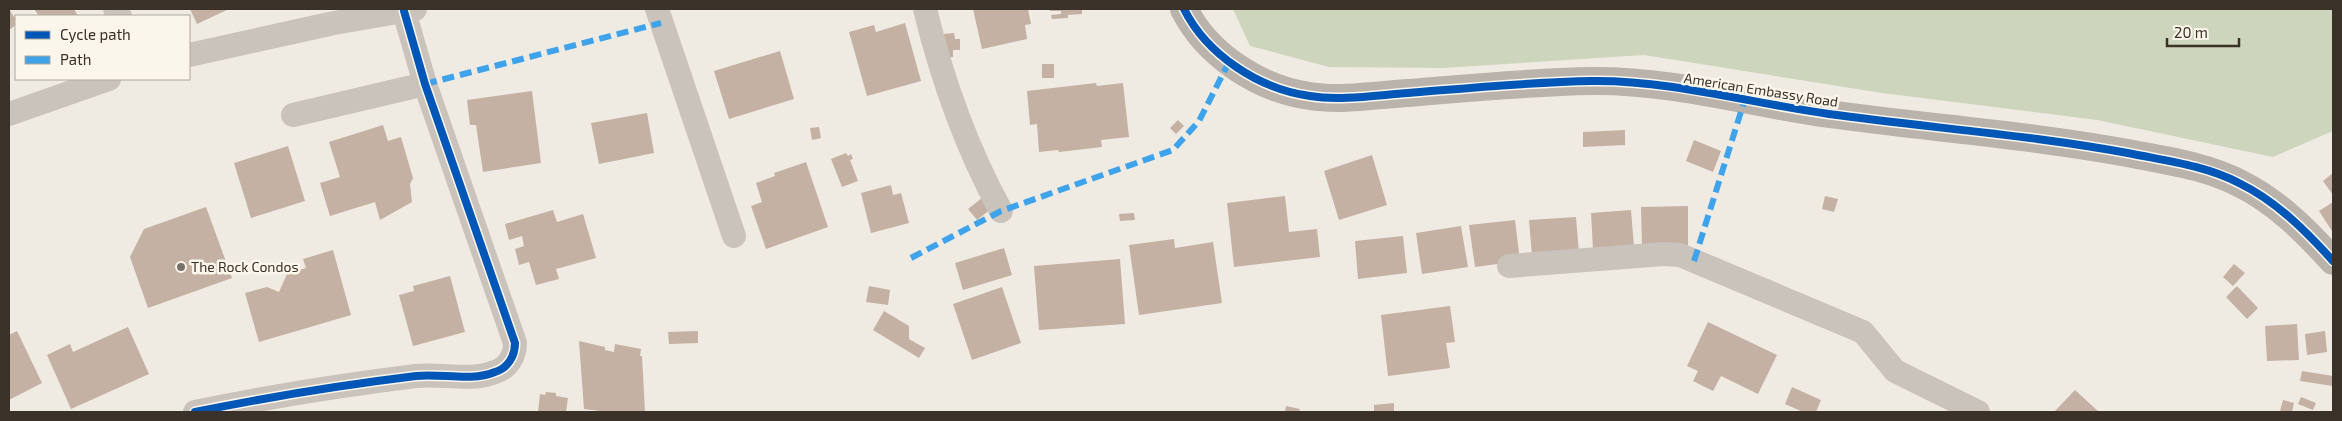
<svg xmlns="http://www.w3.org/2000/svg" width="2342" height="421" viewBox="0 0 2342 421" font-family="'Exo 2',sans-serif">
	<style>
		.green { fill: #cdd6bc }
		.building { fill: #c4b1a3 }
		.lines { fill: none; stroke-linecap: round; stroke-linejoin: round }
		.street { stroke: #c9c3bb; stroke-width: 24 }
		.secondary { stroke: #b9b3ac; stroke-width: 28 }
		.quiet { stroke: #3fa3eb; stroke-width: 6; stroke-dasharray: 12 6; stroke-linecap: butt }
		.cycleway-casing { stroke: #fbf6eb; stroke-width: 11 }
		.cycleway { stroke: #0057b8; stroke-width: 8 }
		.poi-dot { fill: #79726a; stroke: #fbf6eb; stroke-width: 2 }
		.labels { text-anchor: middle; stroke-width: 5; stroke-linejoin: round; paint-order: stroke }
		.street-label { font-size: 14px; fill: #3a3129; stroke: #fbf6eb }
		.poi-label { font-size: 14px; fill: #3a3129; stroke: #fbf6eb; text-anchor: start }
	</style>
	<rect width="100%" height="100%" fill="#efebe2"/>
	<path class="green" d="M 1233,9 L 2332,9 L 2333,131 L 2273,157 L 2097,120 L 1882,93 L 1644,55 L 1443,68 L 1329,67 L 1250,46 Z"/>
	<path class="building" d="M 9,9 L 16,20 L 16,25 L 9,30 Z
		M 34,9 L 74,9 L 78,16 L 39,16 Z
		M 190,9 L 229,9 L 197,24 Z
		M 973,9 L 1028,9 L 1031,24 L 1025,25 L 1027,39 L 982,49 Z
		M 1050,9 L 1082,9 L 1082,14 L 1068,15 L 1068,18 L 1052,19 L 1051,15 L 1061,14 L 1061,11 L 1050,11 Z
		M 905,23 L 921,81 L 867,96 L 849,32 L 874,25 L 876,32 Z
		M 954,33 L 955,39 L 960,39 L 960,50 L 953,50 L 953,57 L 945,58 L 943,34 Z
		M 780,51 L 794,99 L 729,119 L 714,71 Z
		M 1042,64 L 1054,64 L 1054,78 L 1042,78 Z
		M 1096,83 L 1097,86 L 1123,83 L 1129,137 L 1101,140 L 1102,147 L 1059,152 L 1058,150 L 1039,152 L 1037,124 L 1030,125 L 1027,91 Z
		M 532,91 L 541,163 L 483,172 L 476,125 L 470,125 L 467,100 Z
		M 647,113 L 654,153 L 599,164 L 591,123 Z
		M 1178,120 L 1184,126 L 1176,134 L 1170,128 Z
		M 383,125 L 388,141 L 401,137 L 413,178 L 410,184 L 412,202 L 380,220 L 375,202 L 330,216 L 320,183 L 340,177 L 329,142 Z
		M 819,127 L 821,138 L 812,140 L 810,128 Z
		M 1625,130 L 1625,145 L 1583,147 L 1583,132 Z
		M 1694,140 L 1721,151 L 1713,172 L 1686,161 Z
		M 288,146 L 305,201 L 251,218 L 234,163 Z
		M 846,153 L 848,156 L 851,154 L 853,159 L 850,160 L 858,181 L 842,187 L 831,159 Z
		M 1372,155 L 1387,205 L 1339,220 L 1324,171 Z
		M 806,162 L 828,227 L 766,249 L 751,206 L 762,202 L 756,183 L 775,176 L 774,173 Z
		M 2333,173 L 2333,195 L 2323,181 Z
		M 891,185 L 893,195 L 901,193 L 909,223 L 871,233 L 861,193 Z
		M 1285,196 L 1289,232 L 1317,229 L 1320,257 L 1234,267 L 1227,203 Z
		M 1825,196 L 1838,199 L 1834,212 L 1822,209 Z
		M 982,198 L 991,209 L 977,220 L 968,209 Z
		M 2333,202 L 2333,230 L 2332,231 L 2319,211 Z
		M 1688,206 L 1688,245 L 1642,246 L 1641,207 Z
		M 206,207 L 232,278 L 148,308 L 130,257 L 144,229 Z
		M 553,210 L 557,222 L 583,214 L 596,258 L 556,269 L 559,279 L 536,285 L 529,262 L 519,265 L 515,249 L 524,246 L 522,236 L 509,240 L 505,224 Z
		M 1631,210 L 1634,247 L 1593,250 L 1591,213 Z
		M 1134,213 L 1135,220 L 1120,221 L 1119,214 Z
		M 1576,217 L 1579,253 L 1532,256 L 1529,220 Z
		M 1515,220 L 1520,261 L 1475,267 L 1469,225 Z
		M 1461,226 L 1468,267 L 1422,274 L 1416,233 Z
		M 1403,236 L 1407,273 L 1358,279 L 1355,241 Z
		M 1174,239 L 1175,248 L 1213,242 L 1222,303 L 1139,315 L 1129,245 Z
		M 1004,248 L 1012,275 L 963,290 L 955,263 Z
		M 333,250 L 351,315 L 259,342 L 245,293 L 267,287 L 279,292 L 287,274 L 306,268 L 303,259 Z
		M 1120,259 L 1125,324 L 1039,330 L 1034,266 Z
		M 2234,264 L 2245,273 L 2233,286 L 2223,277 Z
		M 450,276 L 465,332 L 413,346 L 399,295 L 414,291 L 413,286 Z
		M 869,286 L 890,290 L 888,305 L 866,302 Z
		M 2237,286 L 2258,308 L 2247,319 L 2226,297 Z
		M 1002,287 L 1021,343 L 972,360 L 953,304 Z
		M 1450,306 L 1455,342 L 1446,343 L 1450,368 L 1388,376 L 1381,315 Z
		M 884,311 L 909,326 L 909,339 L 925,348 L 919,358 L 873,330 Z
		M 1708,322 L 1777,355 L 1758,394 L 1721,376 L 1713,391 L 1693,381 L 1698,371 L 1687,366 Z
		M 2297,324 L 2299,360 L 2267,361 L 2265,326 Z
		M 128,327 L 149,374 L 71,409 L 47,355 L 70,344 L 73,352 Z
		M 17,331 L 42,383 L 9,400 L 9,335 Z
		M 698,331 L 698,343 L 669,344 L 668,332 Z
		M 2325,331 L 2327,352 L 2307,355 L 2305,334 Z
		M 579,341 L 605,347 L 605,350 L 614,352 L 615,344 L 641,349 L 640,356 L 642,356 L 645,412 L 608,412 L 584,409 Z
		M 2302,371 L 2333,376 L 2333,386 L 2300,381 Z
		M 1792,387 L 1821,400 L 1816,412 L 1803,412 L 1785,404 Z
		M 2075,390 L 2099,412 L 2054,412 Z
		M 546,392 L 556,393 L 556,396 L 568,398 L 566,412 L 538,412 L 540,394 L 545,395 Z
		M 2301,397 L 2316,403 L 2313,410 L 2298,404 Z
		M 2283,400 L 2294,403 L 2292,412 L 2280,411 Z
		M 1394,403 L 1394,412 L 1374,412 L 1374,405 Z
		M 1286,406 L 1300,409 L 1299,412 L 1285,412 Z"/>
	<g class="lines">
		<path class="street" d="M 115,9 L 120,16
			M 657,9 L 734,236
			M 925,9 C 942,79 966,147 1001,211
			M 189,55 L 334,23 L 415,9
			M 9,114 L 109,79
			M 293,115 L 425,84
			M 1509,266 L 1664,254 L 1680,255 L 1863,332 L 1895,371 L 1978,412
			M 195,412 C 268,397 342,385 416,376 C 442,373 470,382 495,372 C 508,368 515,356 515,343 L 425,84 L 404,11"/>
		<path class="secondary" d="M 1184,9 C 1207,55 1259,89 1310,96 C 1340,101 1378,95 1408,93 C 1469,88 1531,82 1592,81 C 1671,80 1750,103 1829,114 C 1930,128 2032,135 2133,154 C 2168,161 2206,166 2239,183 C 2276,201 2306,231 2333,261"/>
		<path class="quiet" d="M 425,84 L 661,23
			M 911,258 L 1001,211 L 1173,150 L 1199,121 L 1229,62
			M 1694,261 L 1745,99"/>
		<g class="cycleway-casing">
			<path id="cycleway" d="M 1184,9 C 1207,55 1259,89 1310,96 C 1340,101 1378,95 1408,93 C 1469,88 1531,82 1592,81 C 1671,80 1750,103 1829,114 C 1930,128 2032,135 2133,154 C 2168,161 2206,166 2239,183 C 2276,201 2306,231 2333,261
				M 195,412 C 268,397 342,385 416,376 C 442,373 470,382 495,372 C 508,368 515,356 515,343 L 425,84 L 404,11"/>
		</g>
		<use href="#cycleway" class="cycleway"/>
	</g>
	<circle class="poi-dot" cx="181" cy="267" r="5"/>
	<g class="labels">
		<g class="street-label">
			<text transform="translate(1761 90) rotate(9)" y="5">American Embassy Road</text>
		</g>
		<g class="poi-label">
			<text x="191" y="272">The Rock Condos</text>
		</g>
	</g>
	<rect width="2342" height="421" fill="none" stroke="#3a3129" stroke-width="20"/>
	<rect x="15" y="15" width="175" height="65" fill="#fbf6eb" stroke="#aea79d"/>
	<rect x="25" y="31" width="25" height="8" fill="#0057b8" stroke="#aea79d"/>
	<text x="60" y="40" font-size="15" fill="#3a3129">Cycle path</text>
	<rect x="25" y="56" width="25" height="8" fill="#3fa3eb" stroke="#aea79d"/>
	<text x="60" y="65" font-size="15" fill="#3a3129">Path</text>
	<path d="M2167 38v8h72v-8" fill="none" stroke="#3a3129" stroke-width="2.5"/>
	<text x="2174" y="38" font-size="15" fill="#3a3129" stroke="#fbf6eb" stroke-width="4" paint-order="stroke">20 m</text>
</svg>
